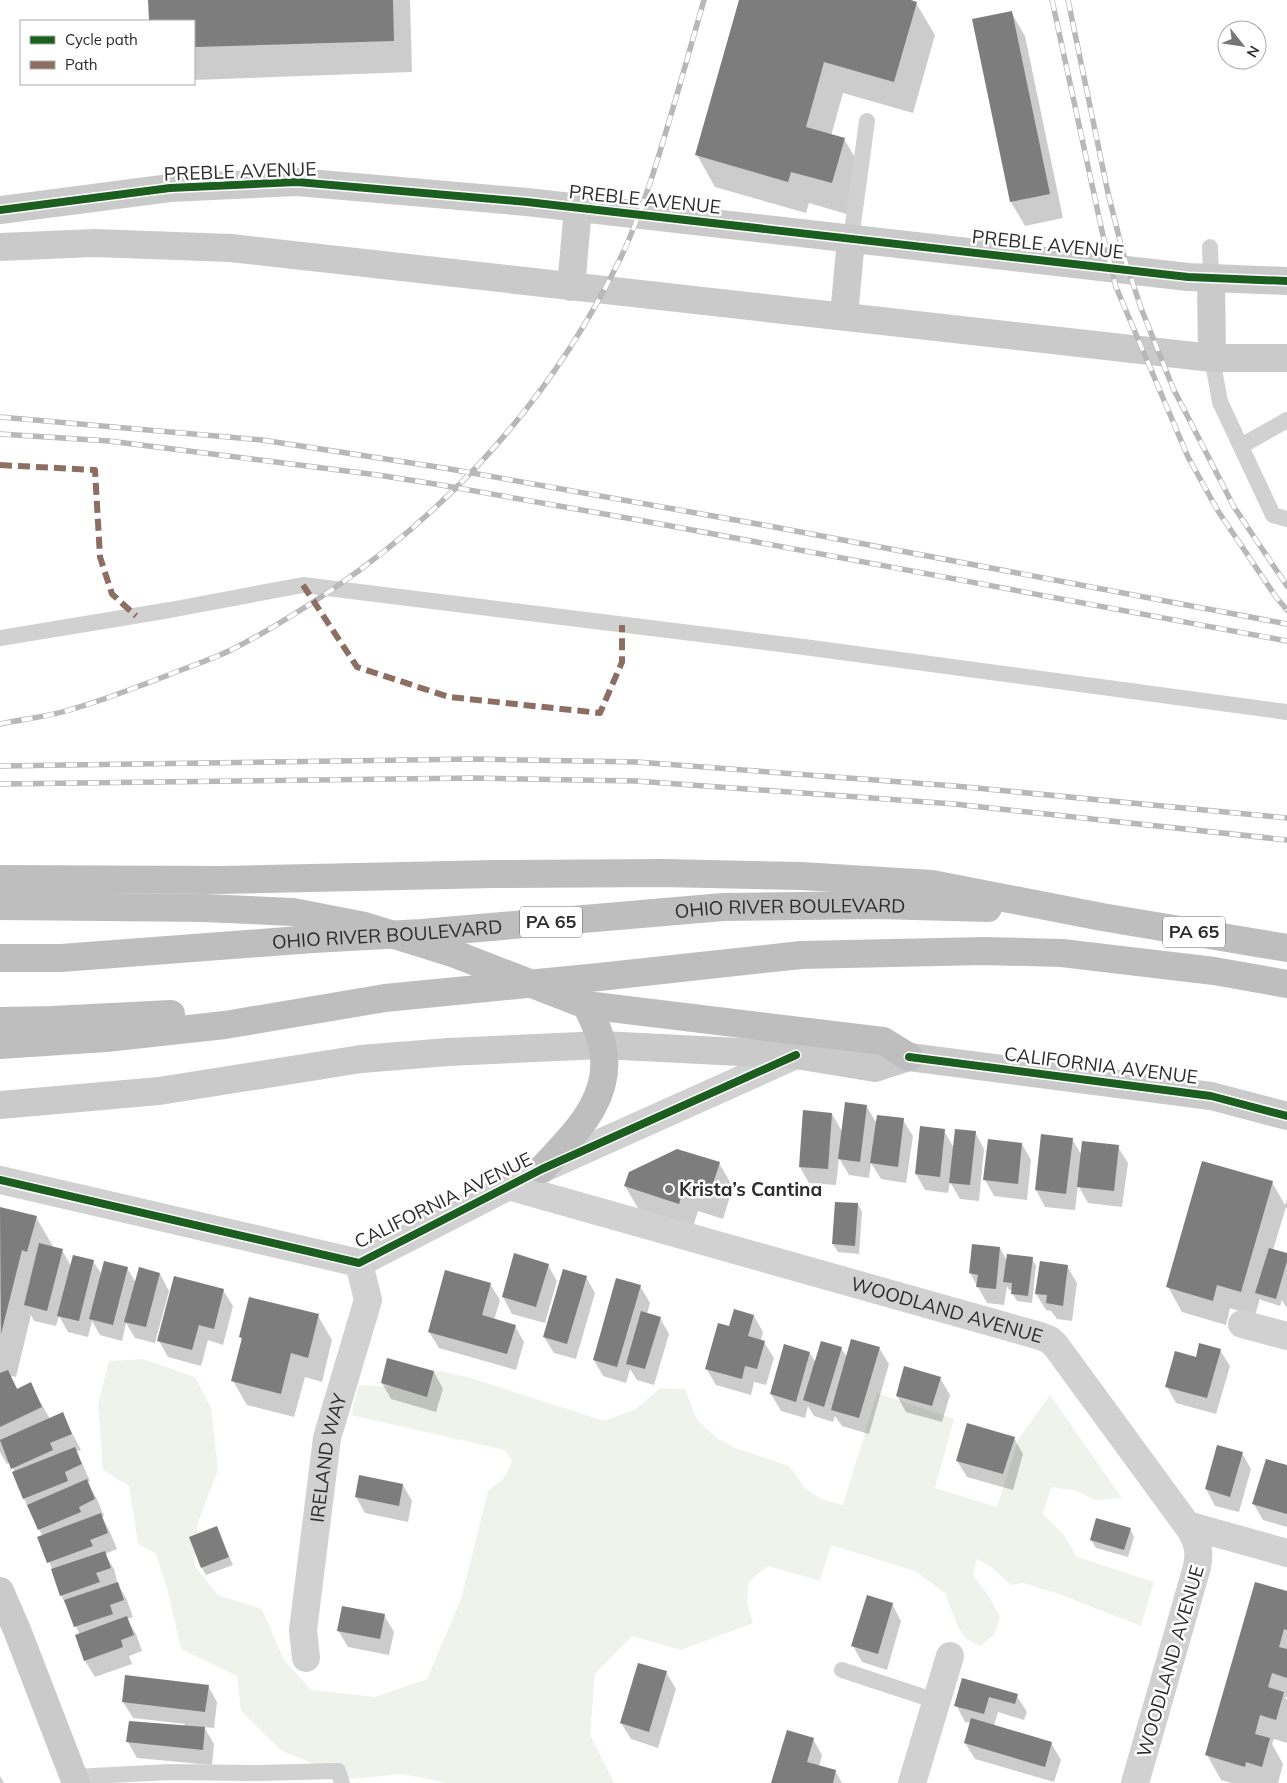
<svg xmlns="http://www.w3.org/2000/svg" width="1287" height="1783" viewBox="0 0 1287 1783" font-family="Mulish,sans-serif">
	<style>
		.green { fill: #f0f3eb }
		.shadow { fill: #0003 }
		.building { fill: #7d7d7d }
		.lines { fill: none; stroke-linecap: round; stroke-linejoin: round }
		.lane { stroke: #d1d1d1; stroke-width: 16 }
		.street { stroke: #d1d1d1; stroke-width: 28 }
		.secondary { stroke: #cacaca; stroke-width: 28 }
		.highway { stroke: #bebebe; stroke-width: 28 }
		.rail-casing { stroke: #b8b8b8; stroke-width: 5.5 }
		.rail { stroke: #fff; stroke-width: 4; stroke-dasharray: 11; stroke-linecap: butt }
		.highway-bridge { stroke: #bebebe; stroke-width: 28 }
		.quiet { stroke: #8d6e63; stroke-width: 6; stroke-dasharray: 12 6; stroke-linecap: butt }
		.cycleway-casing { stroke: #fff; stroke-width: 11 }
		.cycleway { stroke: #1b5e20; stroke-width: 8 }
		.poi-dot { fill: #767676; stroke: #fff; stroke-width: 2 }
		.labels { text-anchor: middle; stroke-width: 5; stroke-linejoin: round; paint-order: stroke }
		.shield { fill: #fff; stroke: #6b6b6b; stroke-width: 1 }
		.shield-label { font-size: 18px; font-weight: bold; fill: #2c2c2c }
		.street-label { font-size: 19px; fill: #2c2c2c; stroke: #fff }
		.poi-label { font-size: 19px; font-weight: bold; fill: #2c2c2c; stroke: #fff; text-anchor: start }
	</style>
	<rect width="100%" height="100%" fill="#fff"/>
	<path class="green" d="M 143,1359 L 195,1377 L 211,1408 L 218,1470 L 198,1522 L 194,1565 L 218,1595 L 262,1609 L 284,1660 L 311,1690 L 375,1697 L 427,1679 L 461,1599 L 488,1491 L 504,1478 L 512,1461 L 505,1450 L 351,1415 L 359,1385 L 395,1387 L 420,1374 L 441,1371 L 471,1378 L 604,1421 L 636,1409 L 660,1388 L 685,1389 L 697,1420 L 717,1438 L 735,1448 L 789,1466 L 805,1488 L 821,1499 L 843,1505 L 877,1393 L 954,1419 L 935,1488 L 997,1507 L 1019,1438 L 1050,1395 L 1122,1498 L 1095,1500 L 1077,1491 L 1051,1487 L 1043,1514 L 1064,1535 L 1077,1557 L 1154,1582 L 1141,1626 L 1059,1594 L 1023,1583 L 1011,1585 L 991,1567 L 977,1559 L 973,1575 L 988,1595 L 1000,1616 L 995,1634 L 980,1646 L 966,1639 L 958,1627 L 945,1593 L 915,1571 L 831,1545 L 820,1581 L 768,1566 L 748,1582 L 747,1602 L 753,1623 L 681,1650 L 632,1636 L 595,1674 L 590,1735 L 614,1783 L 447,1783 L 402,1774 L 351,1779 L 282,1751 L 241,1711 L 237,1676 L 181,1649 L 167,1588 L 156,1554 L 138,1544 L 129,1486 L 103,1470 L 98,1404 L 109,1361 Z"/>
	<path class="shadow" d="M 149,0 L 410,0 L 412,72 L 194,80 L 194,21 L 150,21 Z
		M 741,0 L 906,0 L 916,3 L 935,35 L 913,113 L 843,93 L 831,136 L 844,139 L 863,171 L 850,215 L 809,203 L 806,213 L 715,187 L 697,155 Z
		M 1011,12 L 1025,36 L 1063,218 L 1025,226 L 1011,202 L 973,20 Z
		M 867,1107 L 877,1124 L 903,1120 L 913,1136 L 906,1183 L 881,1179 L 871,1163 L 869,1178 L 849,1175 L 839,1158 L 836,1185 L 809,1183 L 800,1167 L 832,1114 L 843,1133 Z
		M 944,1131 L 954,1148 L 975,1132 L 984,1149 L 979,1201 L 960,1199 L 950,1182 L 948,1193 L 925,1190 L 916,1174 Z
		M 1043,1136 L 1072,1139 L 1082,1156 L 1118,1147 L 1128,1163 L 1122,1207 L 1088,1203 L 1078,1185 L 1075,1210 L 1045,1207 L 1036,1190 Z
		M 1022,1144 L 1031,1160 L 1027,1200 L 994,1196 L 985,1180 Z
		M 719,1163 L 733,1187 L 723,1219 L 698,1211 L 693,1227 L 639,1210 L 625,1186 Z
		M 1272,1182 L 1285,1205 L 1287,1200 L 1287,1209 L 1286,1207 L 1273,1250 L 1287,1254 L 1287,1308 L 1282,1300 L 1280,1306 L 1261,1300 L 1260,1298 L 1255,1316 L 1230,1308 L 1226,1325 L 1182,1312 L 1168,1287 Z
		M 858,1204 L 862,1212 L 859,1254 L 838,1252 L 833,1244 Z
		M 0,1208 L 36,1217 L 54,1248 L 62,1250 L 71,1266 L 93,1261 L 102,1275 L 127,1268 L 136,1283 L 160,1274 L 169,1291 L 155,1343 L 135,1338 L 126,1323 L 122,1341 L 100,1335 L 92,1321 L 88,1337 L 68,1332 L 59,1316 L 56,1326 L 34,1321 L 31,1315 L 16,1377 L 10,1376 L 18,1390 L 30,1384 L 50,1419 L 62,1414 L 81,1450 L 76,1452 L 83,1465 L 90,1481 L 87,1482 L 96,1497 L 104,1516 L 102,1517 L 109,1530 L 117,1549 L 105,1554 L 114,1569 L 118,1585 L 127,1600 L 133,1617 L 127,1619 L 136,1634 L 142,1651 L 129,1656 L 132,1664 L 95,1677 L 85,1661 L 76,1636 L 80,1635 L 61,1595 L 53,1571 L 39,1538 L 43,1537 L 24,1499 L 15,1473 L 10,1462 L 7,1464 L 0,1452 L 0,1375 L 2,1373 L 0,1373 Z
		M 1000,1248 L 1007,1261 L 1032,1258 L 1036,1266 L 1032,1303 L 1017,1301 L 1012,1293 L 1013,1290 L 1009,1290 L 1007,1286 L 1004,1305 L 987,1303 L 970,1273 Z
		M 548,1265 L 557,1281 L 545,1323 L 512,1314 L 503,1297 Z
		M 1067,1266 L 1077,1283 L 1072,1321 L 1057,1319 L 1051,1311 L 1046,1310 L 1036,1294 Z
		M 586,1277 L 595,1293 L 576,1359 L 554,1353 L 544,1337 Z
		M 490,1284 L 500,1300 L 494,1320 L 515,1326 L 524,1342 L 516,1370 L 439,1348 L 429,1332 Z
		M 640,1286 L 650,1303 L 647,1314 L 660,1318 L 669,1334 L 654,1385 L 637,1380 L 630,1369 L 626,1383 L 603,1376 L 594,1360 Z
		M 223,1290 L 233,1306 L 223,1345 L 208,1340 L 201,1366 L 168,1357 L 159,1341 Z
		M 318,1316 L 332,1340 L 322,1382 L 305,1377 L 294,1417 L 247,1405 L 233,1381 L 243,1342 L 240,1337 Z
		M 754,1316 L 763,1332 L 761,1340 L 764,1342 L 774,1358 L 766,1385 L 754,1382 L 751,1395 L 716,1385 L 706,1368 L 730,1328 Z
		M 841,1348 L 847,1357 L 879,1348 L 889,1364 L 869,1434 L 842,1426 L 835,1416 L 833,1422 L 814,1416 L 808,1406 L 805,1418 L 781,1411 L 771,1394 L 810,1353 L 816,1363 Z
		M 1220,1350 L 1230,1366 L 1216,1414 L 1176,1403 L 1167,1387 Z
		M 434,1372 L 443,1389 L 436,1412 L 391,1399 L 382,1383 Z
		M 940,1378 L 950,1395 L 942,1422 L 906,1412 L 897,1396 Z
		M 1014,1438 L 1023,1454 L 1013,1490 L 967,1477 L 957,1461 Z
		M 1218,1446 L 1242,1453 L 1251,1469 L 1239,1512 L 1215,1506 L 1206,1489 Z
		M 1287,1466 L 1287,1527 L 1263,1520 L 1253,1503 Z
		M 403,1485 L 412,1501 L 408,1522 L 365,1513 L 356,1497 Z
		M 216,1527 L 233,1565 L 206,1575 L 202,1568 Z
		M 1130,1529 L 1134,1537 L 1128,1557 L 1096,1548 L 1091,1540 Z
		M 1287,1592 L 1287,1697 L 1285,1697 L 1287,1700 L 1287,1743 L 1274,1739 L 1272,1744 L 1283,1764 L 1278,1783 L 1232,1783 L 1221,1780 L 1207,1755 Z
		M 892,1604 L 901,1621 L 887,1670 L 862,1662 L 853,1646 Z
		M 384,1615 L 394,1632 L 389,1655 L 348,1647 L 338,1630 Z
		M 666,1672 L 676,1689 L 658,1748 L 631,1739 L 621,1723 Z
		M 963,1679 L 1017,1696 L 1027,1712 L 1024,1720 L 998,1712 L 994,1726 L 1051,1743 L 1061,1760 L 1054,1782 L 975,1759 L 965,1743 L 971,1723 L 965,1722 L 956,1705 Z
		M 208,1686 L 217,1702 L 214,1728 L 204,1727 L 214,1744 L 212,1765 L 137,1758 L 128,1742 L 184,1726 L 185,1724 L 133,1718 L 123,1702 Z
		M 813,1739 L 822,1755 L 819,1767 L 836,1772 L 842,1783 L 773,1783 Z
		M 0,1776 L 4,1783 L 0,1783 Z"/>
	<path class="building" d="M 148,0 L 393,0 L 394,41 L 194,47 L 194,21 L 149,21 Z
		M 739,0 L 911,0 L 917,2 L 894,82 L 824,62 L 806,127 L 845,138 L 832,183 L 791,172 L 788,182 L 695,155 Z
		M 1012,11 L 1050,194 L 1010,202 L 972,19 Z
		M 845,1102 L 867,1105 L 860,1162 L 838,1159 Z
		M 803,1110 L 832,1113 L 828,1169 L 799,1167 Z
		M 877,1115 L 904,1118 L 898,1167 L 870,1163 Z
		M 920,1126 L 945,1129 L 940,1177 L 915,1174 Z
		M 955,1129 L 976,1131 L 970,1185 L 949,1183 Z
		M 1041,1134 L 1073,1138 L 1066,1194 L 1035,1190 Z
		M 988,1139 L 1022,1143 L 1018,1184 L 983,1180 Z
		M 1082,1141 L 1119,1145 L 1114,1191 L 1077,1187 Z
		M 677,1149 L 720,1162 L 709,1196 L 684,1188 L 679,1204 L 624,1186 L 629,1172 Z
		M 1202,1161 L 1273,1181 L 1241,1292 L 1217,1285 L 1213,1301 L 1166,1287 Z
		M 835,1202 L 858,1203 L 855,1246 L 832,1244 Z
		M 0,1207 L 37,1216 L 27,1252 L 22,1250 L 1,1334 Z
		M 39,1243 L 63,1249 L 47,1311 L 24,1305 Z
		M 972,1244 L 1000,1247 L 996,1289 L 976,1287 L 978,1275 L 969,1273 Z
		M 1269,1248 L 1287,1253 L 1287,1261 L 1276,1299 L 1255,1293 Z
		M 514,1253 L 549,1264 L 536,1307 L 502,1297 Z
		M 1007,1254 L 1033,1257 L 1028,1296 L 1011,1294 L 1012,1283 L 1003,1282 Z
		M 73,1255 L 94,1260 L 79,1321 L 57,1316 Z
		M 104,1261 L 128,1267 L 113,1325 L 89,1319 Z
		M 1040,1261 L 1068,1265 L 1063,1306 L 1046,1303 L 1047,1295 L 1035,1294 Z
		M 139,1267 L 160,1273 L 146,1327 L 124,1322 Z
		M 563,1269 L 587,1276 L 567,1344 L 543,1337 Z
		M 445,1270 L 491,1283 L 482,1315 L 516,1325 L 507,1354 L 428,1332 Z
		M 174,1276 L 224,1289 L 214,1329 L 199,1325 L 192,1350 L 157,1341 Z
		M 616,1278 L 641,1285 L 617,1367 L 593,1360 Z
		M 249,1297 L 319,1314 L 308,1358 L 291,1353 L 281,1394 L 231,1381 L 242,1338 L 239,1337 Z
		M 734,1309 L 754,1315 L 748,1336 L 765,1341 L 757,1369 L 745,1366 L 742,1379 L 705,1369 L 718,1323 L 729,1326 Z
		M 641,1311 L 661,1317 L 645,1369 L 626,1364 Z
		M 851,1339 L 880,1347 L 859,1418 L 831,1410 Z
		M 821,1341 L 842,1347 L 824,1407 L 803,1400 Z
		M 1199,1343 L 1221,1349 L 1207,1398 L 1165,1387 L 1175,1351 L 1196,1357 Z
		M 784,1344 L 810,1352 L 796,1402 L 770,1394 Z
		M 387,1358 L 434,1371 L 427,1397 L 381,1383 Z
		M 904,1366 L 941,1377 L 932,1406 L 896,1396 Z
		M 8,1370 L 17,1389 L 31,1382 L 42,1407 L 0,1427 L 0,1373 Z
		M 63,1412 L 72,1434 L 50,1443 L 53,1450 L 11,1469 L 0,1440 Z
		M 967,1423 L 1015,1437 L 1003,1474 L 956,1461 Z
		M 1217,1445 L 1243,1452 L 1230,1497 L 1205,1489 Z
		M 75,1447 L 82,1464 L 65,1472 L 68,1481 L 23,1499 L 12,1472 Z
		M 1266,1459 L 1287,1465 L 1287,1514 L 1252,1504 Z
		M 359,1475 L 403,1484 L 399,1506 L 355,1497 Z
		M 87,1479 L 95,1499 L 79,1507 L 81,1512 L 38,1530 L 27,1505 Z
		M 101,1513 L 108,1533 L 90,1540 L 93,1546 L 47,1563 L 37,1537 Z
		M 1096,1518 L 1131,1528 L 1124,1550 L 1090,1540 Z
		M 217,1526 L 229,1557 L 201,1568 L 189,1537 Z
		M 105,1551 L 111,1568 L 96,1573 L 100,1582 L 60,1596 L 51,1569 Z
		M 118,1582 L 124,1600 L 110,1605 L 113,1614 L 74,1627 L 64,1600 Z
		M 1255,1582 L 1287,1591 L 1287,1630 L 1284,1629 L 1279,1647 L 1287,1649 L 1287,1678 L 1272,1673 L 1268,1687 L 1284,1692 L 1276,1720 L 1260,1715 L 1255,1734 L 1270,1738 L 1262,1767 L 1246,1762 L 1245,1767 L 1205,1755 Z
		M 867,1595 L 893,1603 L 878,1654 L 851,1646 Z
		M 342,1606 L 385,1614 L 380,1639 L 337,1631 Z
		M 127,1616 L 134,1635 L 121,1640 L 123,1647 L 84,1661 L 75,1635 Z
		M 638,1663 L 667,1671 L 649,1732 L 620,1723 Z
		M 125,1675 L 209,1685 L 205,1712 L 122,1702 Z
		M 962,1678 L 1018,1694 L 1015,1704 L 989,1697 L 984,1714 L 954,1706 Z
		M 971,1718 L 1052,1742 L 1045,1767 L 964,1743 Z
		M 129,1721 L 205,1727 L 203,1750 L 126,1742 Z
		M 787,1730 L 814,1738 L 807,1762 L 836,1770 L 833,1783 L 771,1783 Z"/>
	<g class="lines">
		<path class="lane" d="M 851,239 L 867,121
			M 1210,247 L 1211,278
			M 1212,358 L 1220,402 L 1273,515 L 1287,519
			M 1241,446 L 1287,420
			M 0,638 L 170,610 L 303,585 L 804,647 L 1287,712
			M 842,1670 L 936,1701
			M 74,1777 L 169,1772 L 258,1773 L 338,1771 L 342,1783"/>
		<g class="street">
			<path d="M 0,1180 L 359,1263 L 542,1169 L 796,1055"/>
			<path id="s1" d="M 508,1186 L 1040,1336 L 1050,1340 L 1056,1346 L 1190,1529 C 1198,1542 1200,1552 1197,1567 L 1135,1783"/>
			<path d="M 1242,1324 L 1287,1336"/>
			<path d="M 1187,1525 L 1287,1553"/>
			<path id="s2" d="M 306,1658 L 303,1630 L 327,1438 L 368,1300 L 359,1263"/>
			<path d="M 912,1783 L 950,1656"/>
		</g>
		<path class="secondary" d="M 0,210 L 170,188 L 297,182 L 527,202 L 1188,277 L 1287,281
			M 0,247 L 94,243 L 231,248 L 1212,358 L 1287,358
			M 1211,278 L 1212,358
			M 571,287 L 578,208
			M 844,316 L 851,239
			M 0,1105 L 159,1091 L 361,1059 L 448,1052 L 602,1045 L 796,1055 L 875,1068 L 909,1057 L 1211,1096 L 1287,1116
			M 0,1591 L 17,1630 L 76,1783"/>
		<g class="highway">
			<path d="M 0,879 L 221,880 L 494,874 L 664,873 L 801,876 L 932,884 L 1102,917 L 1287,948"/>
			<path d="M 0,906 L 204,908"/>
			<path id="s3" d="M 0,958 L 61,958 L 313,939 L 422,933 L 723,907 L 876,905 L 988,908"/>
			<path d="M 0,1021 L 52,1020 L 171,1014"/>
			<path d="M 0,1045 L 106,1038 L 225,1025 L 385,998 L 599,977 L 801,955 L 984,951 L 1062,953 L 1214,971 L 1287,984"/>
			<path d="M 542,1169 C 574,1134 615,1097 602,1044 C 599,1030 592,1017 586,1005 L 883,1041 L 909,1057"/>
		</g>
		<g class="rail-casing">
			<path id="rail" d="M 1052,0 L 1102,231 L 1116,287 L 1188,457 L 1218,511 L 1276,597 L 1287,610
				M 1068,0 L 1108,193 L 1123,253 L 1141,308 L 1173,388 L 1234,507 L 1287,586
				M 0,417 L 262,440 L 444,468 L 769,526 L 1287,624
				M 0,434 L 109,441 L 378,475 L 435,484 L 644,521 L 1287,641
				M 0,724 C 23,719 47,717 69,710 C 102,701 134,688 166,676 C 188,667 210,660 231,650 C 267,632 300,611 333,589 C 457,504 555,393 621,257 C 633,232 643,204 652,177 C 671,118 687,59 704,0
				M 0,766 L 474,759 L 637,762 L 955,786 L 1287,818
				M 0,784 L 474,778 L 636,781 L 954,804 L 1287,840"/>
		</g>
		<use href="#rail" class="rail"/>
		<path class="highway-bridge" d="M 204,908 L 293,912 L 365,926 L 455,954 L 586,1005"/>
		<path class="quiet" d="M 0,465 L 95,470 L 100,557 L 112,594 L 136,616
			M 303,585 L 357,667 L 449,697 L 600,713 L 622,662 L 622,625"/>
		<g class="cycleway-casing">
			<path id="cycleway" d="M 0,210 L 170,188 L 297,182 L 527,202 L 1188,277 L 1287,281
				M 909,1057 L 1211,1096 L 1287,1116
				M 0,1180 L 359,1263 L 542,1169 L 796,1055"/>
		</g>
		<use href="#cycleway" class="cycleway"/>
	</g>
	<circle class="poi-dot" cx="669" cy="1189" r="5"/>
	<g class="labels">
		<g class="shield">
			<rect x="520" y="906.5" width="62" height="31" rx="4"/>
			<rect x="1163" y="916.5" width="62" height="31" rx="4"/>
		</g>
		<g class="shield-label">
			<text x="551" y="928">PA 65</text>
			<text x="1194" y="938">PA 65</text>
		</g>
		<g class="street-label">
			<text transform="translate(240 171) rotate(-2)" y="7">PREBLE AVENUE</text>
			<text transform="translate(645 199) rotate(6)" y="7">PREBLE AVENUE</text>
			<text transform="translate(1048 244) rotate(6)" y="7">PREBLE AVENUE</text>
			<text dy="7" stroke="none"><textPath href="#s3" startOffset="792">OHIO RIVER BOULEVARD</textPath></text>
			<text dy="7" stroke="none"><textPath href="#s3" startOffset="388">OHIO RIVER BOULEVARD</textPath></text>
			<text transform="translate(1101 1065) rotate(7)" y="7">CALIFORNIA AVENUE</text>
			<text transform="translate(443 1200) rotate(-26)" y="7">CALIFORNIA AVENUE</text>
			<text dy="7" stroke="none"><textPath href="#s1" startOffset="456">WOODLAND AVENUE</textPath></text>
			<text dy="7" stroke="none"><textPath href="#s2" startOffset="202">IRELAND WAY</textPath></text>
			<text transform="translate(1170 1661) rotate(-74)" y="7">WOODLAND AVENUE</text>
		</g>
		<g class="poi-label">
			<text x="679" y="1196">Krista’s Cantina</text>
		</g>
	</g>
	<rect x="20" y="20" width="175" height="65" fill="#ffffff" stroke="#ababab"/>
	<rect x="30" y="36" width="25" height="8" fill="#1b5e20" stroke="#ababab"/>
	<text x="65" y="45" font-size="15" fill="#2c2c2c">Cycle path</text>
	<rect x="30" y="61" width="25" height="8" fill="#8d6e63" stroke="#ababab"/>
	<text x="65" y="70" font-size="15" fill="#2c2c2c">Path</text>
	<g transform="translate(1242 45) rotate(120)"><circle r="24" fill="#ffffff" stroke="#ababab"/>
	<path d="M0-4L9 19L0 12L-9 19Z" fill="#767676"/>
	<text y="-8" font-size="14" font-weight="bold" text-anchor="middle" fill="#2c2c2c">N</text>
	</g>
</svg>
